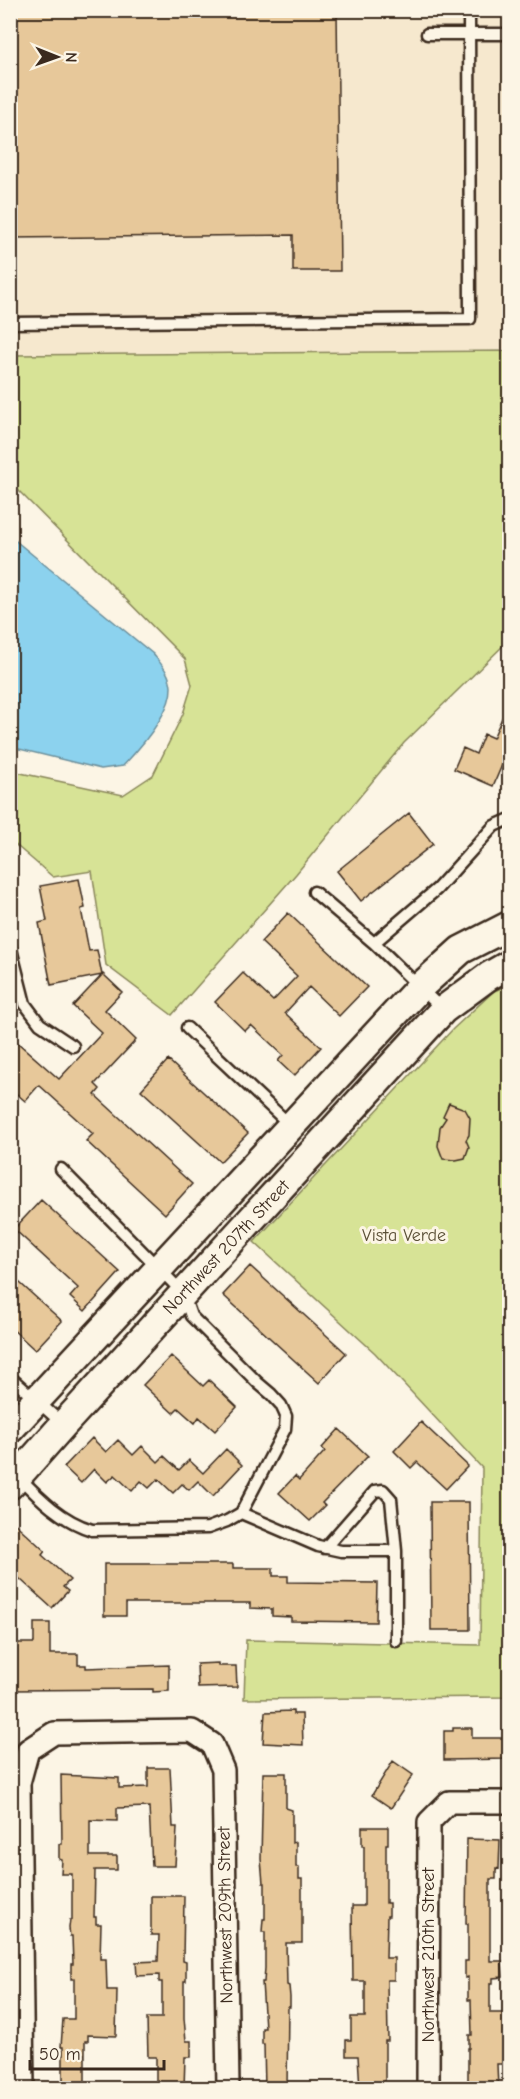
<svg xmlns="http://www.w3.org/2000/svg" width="520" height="2099" viewBox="0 0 520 2099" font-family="'Comic Neue',sans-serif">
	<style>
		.built { fill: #f6e8ce }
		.green { fill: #d7e396; stroke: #89865a; stroke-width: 1.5 }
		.water { fill: #8cd2ee; stroke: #6c8f9b; stroke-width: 1.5 }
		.building { fill: #e7c89a; stroke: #3b2a1e; stroke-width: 1.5 }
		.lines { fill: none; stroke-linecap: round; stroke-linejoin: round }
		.service-casing { stroke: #3b2a1e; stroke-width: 15 }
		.minor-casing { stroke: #3b2a1e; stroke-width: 26 }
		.tertiary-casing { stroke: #3b2a1e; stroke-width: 32 }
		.service { stroke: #fcf5e5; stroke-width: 10 }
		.minor { stroke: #fcf5e5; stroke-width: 21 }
		.tertiary { stroke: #fcf5e5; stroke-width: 27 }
		.labels { text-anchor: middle; stroke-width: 6; stroke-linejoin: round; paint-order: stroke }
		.park-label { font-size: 18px; fill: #5a4f36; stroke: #fcf5e5 }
		.street-label { font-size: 18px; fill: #3b2a1e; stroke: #fcf5e5 }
	</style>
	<rect width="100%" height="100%" fill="#fcf5e5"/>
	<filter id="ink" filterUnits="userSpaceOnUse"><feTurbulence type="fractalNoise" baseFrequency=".0167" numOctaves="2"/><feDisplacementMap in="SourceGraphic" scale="12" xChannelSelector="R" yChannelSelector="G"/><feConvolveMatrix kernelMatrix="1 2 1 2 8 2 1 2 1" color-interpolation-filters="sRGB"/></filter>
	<g filter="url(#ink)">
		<path class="built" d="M 10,11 L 509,11 L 509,350 L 11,361 Z"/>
		<path class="green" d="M 509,351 L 509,640 L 404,743 L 296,874 L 172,1015 L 106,965 L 92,871 L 53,877 L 11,841 L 11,771 L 123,795 L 153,775 L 183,714 L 192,685 L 185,659 L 11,483 L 11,355 Z
			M 509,985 L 509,1697 L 244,1699 L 246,1640 L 480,1645 L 482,1468 L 375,1353 L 254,1242 L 453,1029 L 494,991 Z"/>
		<path class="water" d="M 11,537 L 153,654 C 161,664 170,673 171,687 C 172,712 139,749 123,766 L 101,769 L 11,747 Z"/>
		<path class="building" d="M 10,10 L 337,10 L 340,271 L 293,271 L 293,235 L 10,238 Z
			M 510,700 L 510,768 L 502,765 L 493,786 L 454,769 L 463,748 L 476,754 L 484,734 L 493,738 Z
			M 409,813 L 433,844 L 361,901 L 337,871 Z
			M 79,879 L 85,908 L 81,909 L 89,951 L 97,950 L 102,975 L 51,985 L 39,923 L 47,921 L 40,886 Z
			M 288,913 L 367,987 L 339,1016 L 309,987 L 285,1013 L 321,1047 L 294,1076 L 278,1061 L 283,1055 L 251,1025 L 245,1031 L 215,1002 L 243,973 L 273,1001 L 297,976 L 261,942 Z
			M 103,974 L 122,992 L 105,1010 L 136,1040 L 95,1084 L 100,1089 L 95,1095 L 192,1184 L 165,1214 L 86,1141 L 93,1134 L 39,1085 L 25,1101 L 10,1088 L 10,1036 L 59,1079 L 102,1033 L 73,1006 Z
			M 168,1060 L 248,1133 L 220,1162 L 141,1090 Z
			M 449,1103 L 465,1109 L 470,1118 L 469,1135 L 466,1140 L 469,1147 L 465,1158 L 456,1160 L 443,1159 L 438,1146 L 440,1127 L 446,1118 L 443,1116 Z
			M 41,1200 L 120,1272 L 85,1311 L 70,1297 L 78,1288 L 14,1229 Z
			M 250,1266 L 346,1353 L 319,1383 L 223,1295 Z
			M 10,1274 L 62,1321 L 35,1350 L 10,1327 Z
			M 171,1356 L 203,1386 L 209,1380 L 237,1407 L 215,1431 L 199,1417 L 195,1423 L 178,1408 L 173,1413 L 143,1385 Z
			M 421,1422 L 468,1466 L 446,1489 L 417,1462 L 411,1468 L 394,1451 Z
			M 339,1429 L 368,1456 L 322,1503 L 325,1506 L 310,1521 L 279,1493 L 295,1476 L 299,1480 L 325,1451 L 322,1448 Z
			M 92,1438 L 106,1452 L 118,1440 L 133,1455 L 142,1446 L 158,1462 L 164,1456 L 179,1470 L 189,1460 L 203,1473 L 226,1449 L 242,1465 L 213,1496 L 198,1481 L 189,1490 L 182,1484 L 173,1493 L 158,1479 L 149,1488 L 141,1481 L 132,1491 L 115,1475 L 107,1482 L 94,1469 L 81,1483 L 64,1467 Z
			M 430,1502 L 469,1502 L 470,1630 L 431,1630 Z
			M 10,1519 L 45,1551 L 42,1555 L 70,1580 L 63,1587 L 68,1591 L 52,1608 L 10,1570 Z
			M 104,1564 L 233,1564 L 233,1568 L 273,1568 L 273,1576 L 288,1576 L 288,1582 L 377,1583 L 376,1622 L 291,1621 L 291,1617 L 272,1616 L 272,1609 L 250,1608 L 250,1603 L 126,1603 L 126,1616 L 104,1616 Z
			M 34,1623 L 50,1623 L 50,1654 L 78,1654 L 78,1665 L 86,1665 L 86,1668 L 169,1665 L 169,1691 L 153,1692 L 153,1689 L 10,1690 L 10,1643 L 34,1643 Z
			M 218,1663 L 218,1666 L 236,1666 L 237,1687 L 198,1688 L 197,1664 Z
			M 293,1711 L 293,1714 L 302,1714 L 303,1745 L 263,1743 L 265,1712 Z
			M 453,1728 L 472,1728 L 472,1738 L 510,1738 L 510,1759 L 444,1760 L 444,1731 L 453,1731 Z
			M 393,1761 L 413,1775 L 391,1808 L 372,1795 Z
			M 148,1768 L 170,1768 L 173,1827 L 177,1827 L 175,1866 L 152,1866 L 149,1807 L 117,1808 L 117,1821 L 90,1820 L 90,1856 L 117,1856 L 117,1870 L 95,1870 L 94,1917 L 96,1917 L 96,1924 L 101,1924 L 100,1959 L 106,1959 L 107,1990 L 117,1990 L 116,2036 L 88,2035 L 88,2041 L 85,2041 L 85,2088 L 63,2088 L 63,2047 L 61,2047 L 63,2019 L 74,2019 L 74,1979 L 71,1979 L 71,1964 L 73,1964 L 72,1936 L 70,1936 L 69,1928 L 70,1920 L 72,1920 L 72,1874 L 61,1874 L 62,1860 L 59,1859 L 59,1844 L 62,1844 L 61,1775 L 119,1778 L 119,1788 L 148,1787 Z
			M 263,1773 L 286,1773 L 286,1808 L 292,1810 L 292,1843 L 296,1842 L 296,1867 L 299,1867 L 299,1879 L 302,1879 L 302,1943 L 286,1943 L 287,1985 L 289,1986 L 290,1997 L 290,2007 L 288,2007 L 287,2088 L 265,2088 L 264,2044 L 262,2044 L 262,2028 L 265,2028 L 262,1982 L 264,1982 L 265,1968 L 265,1932 L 262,1932 L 263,1919 L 265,1919 L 265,1883 L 263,1883 L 261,1859 Z
			M 362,1827 L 388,1827 L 388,1844 L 386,1844 L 386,1903 L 389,1903 L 389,1916 L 387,1916 L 386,1958 L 394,1958 L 394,1980 L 387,1980 L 388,2041 L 385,2041 L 385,2088 L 360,2088 L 358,2056 L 346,2056 L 346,2040 L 351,2040 L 351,2017 L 365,2017 L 365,1981 L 353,1981 L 352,1906 L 364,1906 L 364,1846 L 362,1846 Z
			M 467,1839 L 500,1840 L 499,1869 L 496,1868 L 496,1879 L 490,1879 L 490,1961 L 502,1961 L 503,1977 L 493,1978 L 493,1983 L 490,1983 L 490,2013 L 507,2013 L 510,2064 L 497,2064 L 498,2088 L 468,2088 L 468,2048 L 469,2048 L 469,2035 L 472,2035 L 471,2000 L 468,2000 L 468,1977 L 465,1978 L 465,1961 L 468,1961 L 468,1924 L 466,1924 Z
			M 151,1896 L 184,1896 L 183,1961 L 186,1962 L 186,1981 L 184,1981 L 184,2018 L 186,2041 L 191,2041 L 191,2057 L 185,2057 L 184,2088 L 156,2088 L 156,2057 L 148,2057 L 147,2018 L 162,2018 L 162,1982 L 159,1982 L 159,1975 L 137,1976 L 136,1962 L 158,1961 L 159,1935 L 151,1935 Z"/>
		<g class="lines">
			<g class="service-casing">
				<path id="service" d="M 427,34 L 510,34
					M 10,323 L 470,319 L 469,10
					M 314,892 L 374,943 L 443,1010
					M 374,943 L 437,889 L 494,826 L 510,819
					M 10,945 L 25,1004 L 40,1024 L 73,1046
					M 187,1028 L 290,1125
					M 61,1169 L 183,1293 L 191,1316 L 258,1383 L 271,1394 L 281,1405 L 286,1416 L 285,1429 L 241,1513
					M 10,1377 L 63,1424
					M 19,1477 C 40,1499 62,1521 92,1530 L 208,1528 L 227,1521 L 241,1513 L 318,1546 L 341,1551 L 396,1551 L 396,1641
					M 325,1548 L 375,1491 L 383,1490 L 391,1499 L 396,1551"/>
			</g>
			<g class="minor-casing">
				<path id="minor" d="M 23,2088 L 19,1783 L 28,1750 L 54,1733 L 192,1731 L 212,1744 L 223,1770 L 228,2088
					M 428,2088 L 429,1822 L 449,1802 L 510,1802"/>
			</g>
			<g class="tertiary-casing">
				<path id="tertiary" d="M 10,1429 L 420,987 L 461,950 L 510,925
					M 10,1485 L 63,1425 L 443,1010 L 489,976 L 510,964"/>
			</g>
			<use href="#service" class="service"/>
			<use href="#minor" class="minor"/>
			<use href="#tertiary" class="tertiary"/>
		</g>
	</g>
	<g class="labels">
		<g class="park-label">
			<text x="404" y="1241">Vista Verde</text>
		</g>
		<g class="street-label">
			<text transform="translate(226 1247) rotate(-47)" y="6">Northwest 207th Street</text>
			<text transform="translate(225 1915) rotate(-91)" y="6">Northwest 209th Street</text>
			<text transform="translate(428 1955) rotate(-90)" y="6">Northwest 210th Street</text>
		</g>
	</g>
	<rect width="520" height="2099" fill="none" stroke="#fcf5e5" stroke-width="36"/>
	<rect x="18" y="18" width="484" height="2063" fill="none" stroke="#3b2a1e" stroke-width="2" filter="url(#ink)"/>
	<g transform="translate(57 57) rotate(91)" stroke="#fcf5e5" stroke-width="4.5" paint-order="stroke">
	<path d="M0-4.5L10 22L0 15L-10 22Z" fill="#3b2a1e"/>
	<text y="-9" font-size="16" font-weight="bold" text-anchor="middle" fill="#3b2a1e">N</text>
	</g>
	<path d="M30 2060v9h134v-9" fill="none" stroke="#3b2a1e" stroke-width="3"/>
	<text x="39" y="2060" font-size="18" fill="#3b2a1e" stroke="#fcf5e5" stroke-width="4.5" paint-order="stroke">50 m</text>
</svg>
